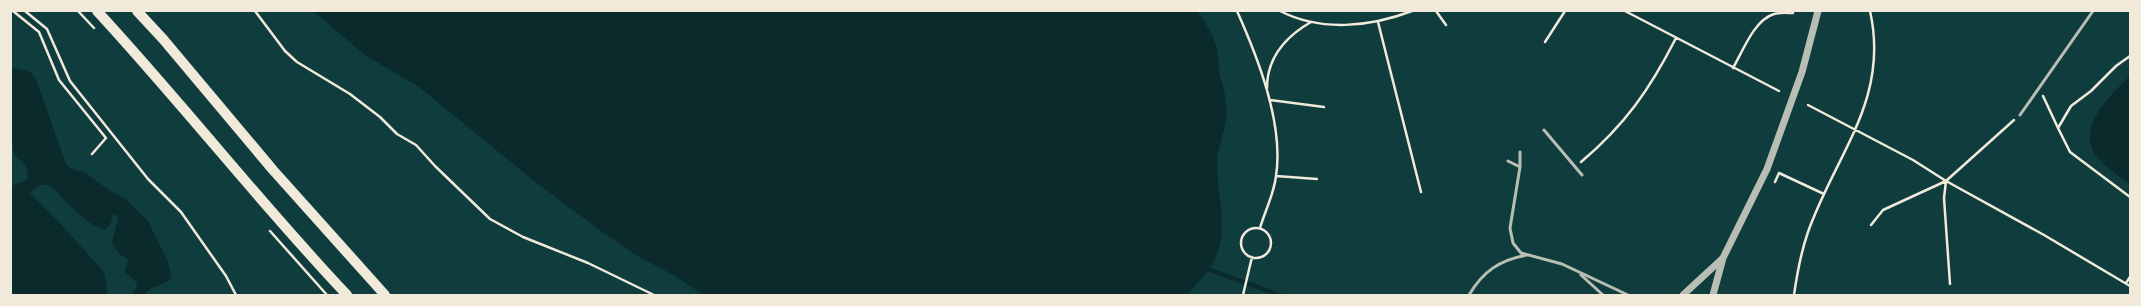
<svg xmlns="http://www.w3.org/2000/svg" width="2141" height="306" viewBox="0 0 2141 306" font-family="Commissioner,sans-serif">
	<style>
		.water { fill: #0a2a2b }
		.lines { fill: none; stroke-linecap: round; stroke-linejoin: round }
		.stream { stroke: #0a2a2b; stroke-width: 4.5 }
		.path { stroke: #f1e9da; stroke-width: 2.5 }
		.service { stroke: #b8beb3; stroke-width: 3 }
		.tertiary { stroke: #b8beb3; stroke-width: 7 }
		.primary { stroke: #f1e9da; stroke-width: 10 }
	</style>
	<rect width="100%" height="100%" fill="#0f3d3e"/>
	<path class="water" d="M 313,11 L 1197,11 C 1205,22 1214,35 1217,49 C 1219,58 1218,67 1220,76 C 1224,91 1228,102 1226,118 C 1224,135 1216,151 1217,169 C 1218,196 1226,221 1219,248 C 1214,267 1200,280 1187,295 L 704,295 L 675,276 L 636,255 L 608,236 L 538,184 L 419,87 L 365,55 Z
		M 14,68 L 30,72 L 36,79 L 66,164 L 71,169 L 84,172 L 112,192 L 125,198 L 148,221 L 168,262 L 172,277 C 161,289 155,282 144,295 L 131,295 L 137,287 L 136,282 L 125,272 L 128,259 L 119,254 L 112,243 L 118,217 L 115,214 L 112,216 L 111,223 L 105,230 C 92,227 80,215 69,205 C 56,193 49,173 30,193 L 58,221 L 104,272 L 108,295 L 11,295 L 11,186 L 27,180 C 31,168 21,161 13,153 L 13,144 L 11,142 L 11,70 Z
		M 2130,76 L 2130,184 C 2121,178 2095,159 2092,149 C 2082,121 2112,93 2130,76 Z"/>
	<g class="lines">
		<path class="stream" d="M 1210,270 L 1279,295"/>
		<path class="path" d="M 13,11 L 39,32 L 59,80 L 106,138 L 92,154
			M 25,11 L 47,29 L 70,81 L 148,179 L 181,212 L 226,276 L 236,295
			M 78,11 L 94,28
			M 255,11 L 285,51 L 297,62 L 350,94 L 380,117 L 397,134 L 416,145 L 435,166 L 490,219 L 523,237 L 588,263 L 654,295
			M 1237,11 C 1258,58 1284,124 1276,176 C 1274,194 1265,211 1260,228
			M 1280,11 C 1321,32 1370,27 1412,11
			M 1436,11 L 1446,25
			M 1625,11 L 1779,91
			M 1378,22 L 1421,192
			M 1545,42 L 1565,11
			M 2130,56 L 2116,66 L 2091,91 L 2071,106 L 2058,128 L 2070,152 L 2130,197
			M 1733,68 C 1743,51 1754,20 1774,14 C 1780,12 1787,13 1793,13
			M 1267,88 C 1267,57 1285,37 1311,22
			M 2043,96 L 2058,128
			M 1270,100 L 1324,107
			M 1808,105 L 1913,160 L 1946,181 L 2044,235 L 2130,286
			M 1581,162 C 1625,125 1650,89 1676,38
			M 1276,176 L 1317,179
			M 1946,181 L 1944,198 L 1950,284
			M 1775,182 L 1779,173 L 1824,194
			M 1871,225 L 1883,210 L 1946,181 L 2014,120
			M1241 243a15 15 0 1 1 30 0a15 15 0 1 1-30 0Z
			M 270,231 L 327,295
			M 2126,283 L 2130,277
			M 1243,295 L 1252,257
			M 1794,295 C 1797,274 1801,252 1808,232 C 1835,155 1890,100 1870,11"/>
		<path class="service" d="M 2020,115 L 2093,11
			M 1544,130 L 1582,175
			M 1520,152 L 1520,167 L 1510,228 L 1513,243 L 1521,253 L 1562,264 L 1628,295
			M 1508,161 L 1520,167
			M 1581,275 L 1603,295
			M 1469,295 C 1483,271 1500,260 1527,255"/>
		<path class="tertiary" d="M 1683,295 L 1723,258 L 1767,169 L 1802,72 L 1818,11
			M 1713,295 L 1723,258"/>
		<path class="primary" d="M 97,11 C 183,104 260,203 347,295
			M 137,11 L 163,39 L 273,170 L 385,295"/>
	</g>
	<rect width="2141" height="306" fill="none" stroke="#f1e9da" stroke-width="24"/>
</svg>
